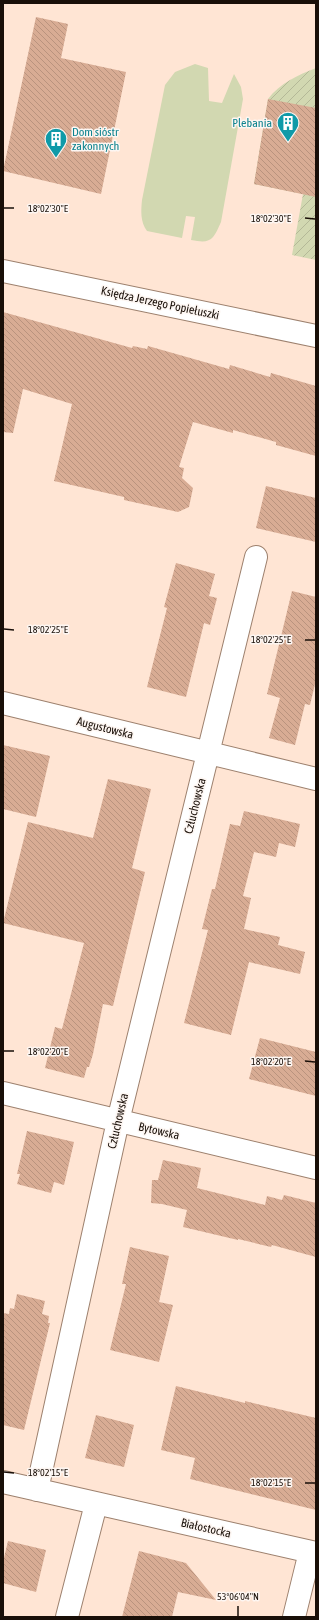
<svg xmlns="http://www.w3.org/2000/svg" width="319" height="1620" viewBox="0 0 319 1620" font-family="'Asap Condensed',sans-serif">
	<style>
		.grass { fill: #d2d8b1 }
		.garden { fill: url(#garden-furrows) }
		.building { fill: url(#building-back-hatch) }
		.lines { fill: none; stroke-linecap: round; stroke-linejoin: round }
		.minor-casing { stroke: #9d816e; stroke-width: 24 }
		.minor { stroke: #fff; stroke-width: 22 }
		.ticks { fill: none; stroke: #190f08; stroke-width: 1.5 }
		.labels { text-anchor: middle; stroke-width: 3; stroke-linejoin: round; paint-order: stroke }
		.culture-label { font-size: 12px; fill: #0d838f; stroke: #fdf6f2; text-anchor: end }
		.street-label { font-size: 12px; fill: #190f08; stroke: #fdf6f2 }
		.ticks-label { font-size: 10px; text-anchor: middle; fill: #190f08; stroke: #fdf6f2; stroke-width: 3; stroke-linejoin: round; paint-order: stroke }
	</style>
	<defs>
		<pattern id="garden-furrows" width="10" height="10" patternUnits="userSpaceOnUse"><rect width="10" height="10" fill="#d2d8b1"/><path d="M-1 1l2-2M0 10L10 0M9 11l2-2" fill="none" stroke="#b4b897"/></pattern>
		<pattern id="building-back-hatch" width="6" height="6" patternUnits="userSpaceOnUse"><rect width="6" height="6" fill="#d8ac94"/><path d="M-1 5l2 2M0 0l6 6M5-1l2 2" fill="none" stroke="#b9937e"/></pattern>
	</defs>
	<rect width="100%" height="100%" fill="#ffe5d4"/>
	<path class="grass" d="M 195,64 L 208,68 L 209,101 L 222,103 L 234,74 L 241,87 L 243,99 L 221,222 C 213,240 211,244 191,240 L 195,217 L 186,216 L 182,238 L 147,231 C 140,222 141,210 142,200 L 165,85 L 175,72 Z"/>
	<path class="garden" d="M 316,68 L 316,260 L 292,255 L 303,194 L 254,184 L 268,99 C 280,83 298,75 316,68 Z"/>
	<path class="building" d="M 36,17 L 68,24 L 61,58 L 126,72 L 101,194 L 3,171 Z
		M 268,99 L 316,108 L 316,197 L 254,184 Z
		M 3,312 L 132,348 L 133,346 L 147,349 L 148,346 L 229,369 L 230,365 L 270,377 L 271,373 L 316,386 L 316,456 L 276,445 L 276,442 L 233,430 L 233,433 L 193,422 L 179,467 L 184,468 L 182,478 L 193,488 L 189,507 L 178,512 L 124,500 L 124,497 L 54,481 L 72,404 L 23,389 L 13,433 L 3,432 Z
		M 266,486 L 316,498 L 316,542 L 256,528 Z
		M 176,563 L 215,574 L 209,596 L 217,598 L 210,625 L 204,623 L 186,697 L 147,687 L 167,608 L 164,607 Z
		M 292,591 L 316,597 L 316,680 L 310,705 L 305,704 L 295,745 L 269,738 L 280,698 L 267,694 Z
		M 3,745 L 50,756 L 36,817 L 3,809 Z
		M 108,779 L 151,789 L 132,868 L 145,872 L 113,1006 L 103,1004 L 93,1054 L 89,1067 L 87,1067 L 84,1078 L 45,1068 L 55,1027 L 62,1029 L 84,943 L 3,923 L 28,822 L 93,838 Z
		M 244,811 L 300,824 L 295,847 L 279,843 L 276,857 L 254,852 L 243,896 L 251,898 L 244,929 L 280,937 L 278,945 L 305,952 L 300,974 L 249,962 L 231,1035 L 184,1023 L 208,930 L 202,929 L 212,889 L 215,889 L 230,824 L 240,826 Z
		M 260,1038 L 316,1052 L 316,1096 L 249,1079 Z
		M 27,1131 L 74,1142 L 64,1185 L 54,1182 L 51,1193 L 17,1184 L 20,1174 L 17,1174 Z
		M 163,1160 L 201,1168 L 197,1188 L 265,1205 L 267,1196 L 282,1200 L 284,1195 L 316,1203 L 316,1257 L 272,1245 L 271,1247 L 238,1239 L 238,1240 L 183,1227 L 187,1210 L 162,1204 L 151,1203 L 152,1180 L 158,1180 Z
		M 130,1247 L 169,1256 L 159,1302 L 173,1305 L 159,1362 L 110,1350 L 126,1284 L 122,1284 Z
		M 17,1294 L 45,1301 L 42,1314 L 49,1316 L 48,1323 L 50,1323 L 24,1430 L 3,1425 L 3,1313 L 9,1314 L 10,1308 L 14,1309 Z
		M 176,1386 L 245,1403 L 245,1401 L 316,1418 L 316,1510 L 190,1479 L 195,1458 L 161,1450 Z
		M 96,1415 L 134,1425 L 124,1467 L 85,1458 Z
		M 8,1541 L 46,1550 L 36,1592 L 3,1583 L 3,1562 Z
		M 139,1551 L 186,1563 L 216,1600 L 178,1592 L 172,1617 L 122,1617 Z"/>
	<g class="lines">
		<g class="minor-casing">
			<path id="minor" d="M 3,271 L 316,336
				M 3,703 L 316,779
				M 3,1093 L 316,1168
				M 3,1482 L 316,1553
				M 37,1490 L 118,1121 L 256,557
				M 67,1617 L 96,1504
				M 294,1617 L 310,1552"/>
		</g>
		<use href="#minor" class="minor"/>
	</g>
	<path class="ticks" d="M 4,208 L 14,208M 305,218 L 315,219M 4,629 L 14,630M 305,640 L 315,640M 4,1051 L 14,1051M 305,1061 L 315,1062M 4,1472 L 14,1473M 305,1483 L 315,1483M 238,1616 L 238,1606"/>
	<defs>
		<g id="building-pin" transform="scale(1.15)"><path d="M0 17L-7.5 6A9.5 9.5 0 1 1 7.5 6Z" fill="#0f9aa8" stroke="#fdf6f2"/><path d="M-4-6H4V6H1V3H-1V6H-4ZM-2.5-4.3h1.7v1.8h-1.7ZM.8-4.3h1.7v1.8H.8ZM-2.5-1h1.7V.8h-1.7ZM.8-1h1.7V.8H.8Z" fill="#fff"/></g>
	</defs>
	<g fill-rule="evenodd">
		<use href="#building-pin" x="288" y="123"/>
		<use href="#building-pin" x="56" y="139"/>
	</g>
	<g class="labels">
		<g class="culture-label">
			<text x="272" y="127">Plebania</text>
			<text x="72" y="136" text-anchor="start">Dom sióstr<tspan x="72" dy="14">zakonnych</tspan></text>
		</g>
		<g class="street-label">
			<text transform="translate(160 303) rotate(12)" y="4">Księdza Jerzego Popiełuszki</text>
			<text transform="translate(105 728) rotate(14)" y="4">Augustowska</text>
			<text transform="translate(195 806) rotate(-76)" y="4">Człuchowska</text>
			<text transform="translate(118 1121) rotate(-77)" y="4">Człuchowska</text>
			<text transform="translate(159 1131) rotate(13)" y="4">Bytowska</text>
			<text transform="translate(206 1528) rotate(13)" y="4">Białostocka</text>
		</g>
	</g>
	<g class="ticks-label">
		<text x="48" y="212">18°02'30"E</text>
		<text x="271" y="222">18°02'30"E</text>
		<text x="48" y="633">18°02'25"E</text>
		<text x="271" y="643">18°02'25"E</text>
		<text x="48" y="1055">18°02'20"E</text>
		<text x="271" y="1065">18°02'20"E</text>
		<text x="48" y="1476">18°02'15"E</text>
		<text x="271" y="1486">18°02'15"E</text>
		<text x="238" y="1600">53°06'04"N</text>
	</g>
	<rect width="319" height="1620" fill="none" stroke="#190f08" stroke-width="8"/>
</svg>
